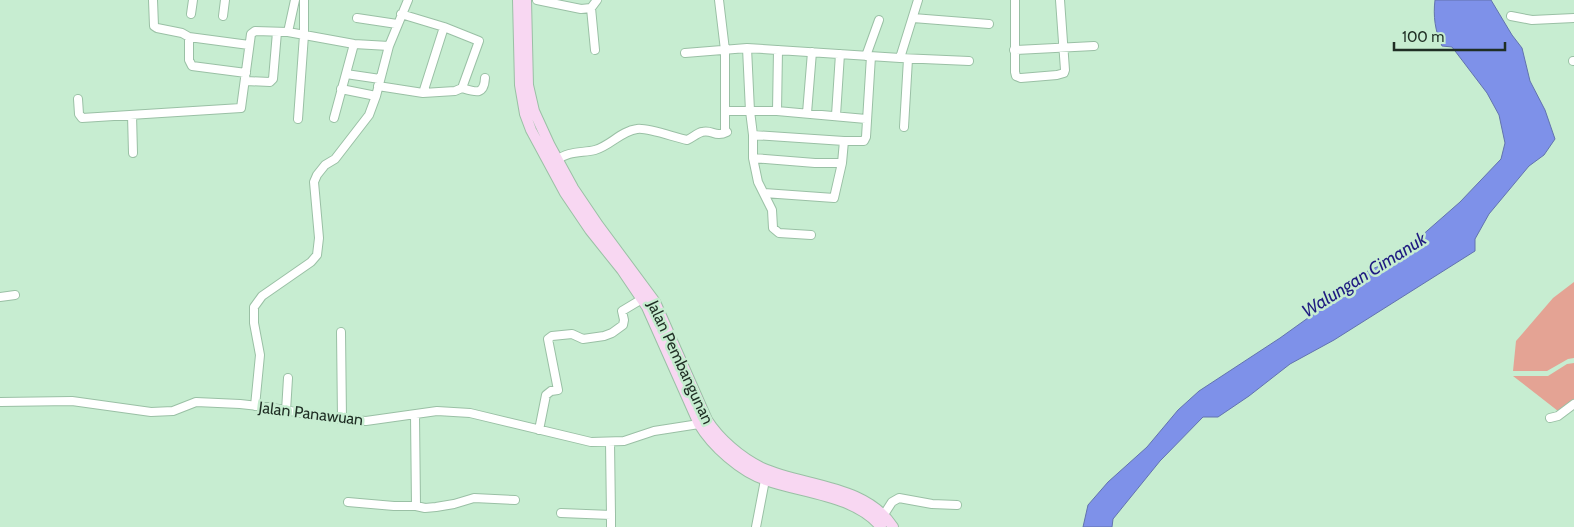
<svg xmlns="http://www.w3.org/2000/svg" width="1574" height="527" viewBox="0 0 1574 527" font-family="Cabin,sans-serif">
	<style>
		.green { fill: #e4a394 }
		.water { fill: #7e91e9; stroke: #6273ae }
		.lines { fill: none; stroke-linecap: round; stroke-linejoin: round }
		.street-casing { stroke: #9ac0a5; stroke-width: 10 }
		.secondary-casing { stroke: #9ac0a5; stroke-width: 12 }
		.street { stroke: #fff; stroke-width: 8 }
		.secondary { stroke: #f8d7f2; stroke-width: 10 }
		.labels { text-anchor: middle; stroke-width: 5; stroke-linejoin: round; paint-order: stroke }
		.street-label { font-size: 16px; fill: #1f2e24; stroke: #c7edd1 }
		.water-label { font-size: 18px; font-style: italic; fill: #1e1a80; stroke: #c7edd1 }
	</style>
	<rect width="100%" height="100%" fill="#c7edd1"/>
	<path class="green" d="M 1574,282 L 1574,358 L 1568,359 L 1547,371 L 1513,371 L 1516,341 L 1553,298 Z
		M 1574,363 L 1574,400 L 1558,411 L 1513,376 L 1548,376 L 1567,364 Z"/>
	<path class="water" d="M 1435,0 L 1491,0 L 1512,35 L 1522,48 L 1530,81 L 1545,110 L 1555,139 L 1544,155 L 1529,166 L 1489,214 L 1475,239 L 1475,251 L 1334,340 L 1290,364 L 1249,396 L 1218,417 L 1203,417 L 1160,461 L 1113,519 L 1112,527 L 1083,527 L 1088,505 L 1108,482 L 1147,447 L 1178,410 L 1199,391 L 1280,338 L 1326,305 L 1352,278 L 1395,259 L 1460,202 L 1501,159 L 1505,143 L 1499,115 L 1487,93 L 1452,47 L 1442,46 C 1435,31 1433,16 1435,0 Z"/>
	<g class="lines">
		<g class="street-casing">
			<path id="street" d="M 153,0 L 154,26 L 157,28 L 182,33 L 189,37 L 249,45
				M 537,0 L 581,9 L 591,8 L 597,0
				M 1015,0 L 1015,72 L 1016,76 L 1021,78 L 1057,75 L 1064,73 L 1065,70 L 1060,0
				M 591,8 L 595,50
				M 191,14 L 193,0
				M 401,14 L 444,27 L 479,41 L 462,88
				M 223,16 L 225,0
				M 1511,16 L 1532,20 L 1574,18
				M 357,18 L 397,24
				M 913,18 L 989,24
				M 288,32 L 295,0
				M 189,37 L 189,60 L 192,66 L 246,73
				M 747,48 L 750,111 L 753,135 L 753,158 L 758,182 L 772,210 L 773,228 L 779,233 L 811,235
				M 1014,50 L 1094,46
				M 685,53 L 747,48 L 900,58 L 918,0
				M 866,56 L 879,20
				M 900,58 L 969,61
				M 1573,61 L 1574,61
				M 346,74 L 380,79
				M 246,81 L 270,82 L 273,79 L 277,32
				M 378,86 L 423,93 L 444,27
				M 341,89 L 376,96
				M 423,93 L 455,91 L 462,88 C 475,92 484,96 485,78
				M 78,99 L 79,114 L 82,118 L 241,108 L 251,34 L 255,31 L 288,32 L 354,44 L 389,46
				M 726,111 L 777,111 L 866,119
				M 777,111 L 778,50
				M 807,113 L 812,52
				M 132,115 L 133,153
				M 836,115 L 840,54
				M 334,118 L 354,44
				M 298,119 L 304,35 L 304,0
				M 904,127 L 908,59
				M 753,135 L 844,141 L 842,163 L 834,198 L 764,193
				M 844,141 L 864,141 L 866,137 L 871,56
				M 753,158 L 815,163 L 842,163
				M 558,160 C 567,151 583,153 595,150 C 610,146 621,131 637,129 C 647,127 676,138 687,140 C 692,138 697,133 702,132 C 712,129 715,138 727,132 L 725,130 L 725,50 L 719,0
				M 0,297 L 15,295
				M 341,332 L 342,419
				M 0,402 L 72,401 L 151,412 L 173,411 L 196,402 L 240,404 L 267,407 L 331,418 L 366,421 L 437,411 L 470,413 L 591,442 L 624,441 L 654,431 L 699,424 L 703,422
				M 255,406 L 260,355 L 254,323 L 254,307 L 262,296 L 311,262 L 317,255 L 319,238 L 314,182 L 317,175 L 325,165 L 335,159 L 369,115 L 376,96 L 389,46 L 408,0
				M 286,411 L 288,378
				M 415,415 L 416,506 L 425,508 L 436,507 L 454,504 L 474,498 L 515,500
				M 1550,418 L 1558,416 L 1574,404
				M 539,430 L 546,395 L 551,391 L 558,390 L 548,339 L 552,336 L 572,334 L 583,339 L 604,336 L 612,333 L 623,325 L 624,320 L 622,311 L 642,299
				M 348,502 L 394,506 L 416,506
				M 561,513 L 611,515 L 610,442
				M 883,516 L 892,502 L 899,498 L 932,504 L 957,505
				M 611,527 L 611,515
				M 756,527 L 765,480"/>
		</g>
		<g class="secondary-casing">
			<path id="secondary" d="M 518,0 L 520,85 L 525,114 L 531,130 L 565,193 L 590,230 L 622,270 L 647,307 L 699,424 C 712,446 741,472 766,480 C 802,493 855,495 881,527
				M 526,0 L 528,85 L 534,111 L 550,146 L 573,188 L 598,225 L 655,302 L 707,420 C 719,439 741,458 762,468 C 804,487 865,484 893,527"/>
		</g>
		<use href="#street" class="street"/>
		<use href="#secondary" class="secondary"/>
	</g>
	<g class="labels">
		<g class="street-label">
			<text transform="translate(681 362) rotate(65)" y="6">Jalan Pembangunan</text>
			<text transform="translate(311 413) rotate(7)" y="6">Jalan Panawuan</text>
		</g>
		<g class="water-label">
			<text transform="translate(1364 275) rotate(-32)" y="6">Walungan Cimanuk</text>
		</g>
	</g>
	<path d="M1394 42v8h111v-8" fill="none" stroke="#1f2e24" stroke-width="2.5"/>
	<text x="1402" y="42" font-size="15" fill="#1f2e24" stroke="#c7edd1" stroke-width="4" paint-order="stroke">100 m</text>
</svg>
